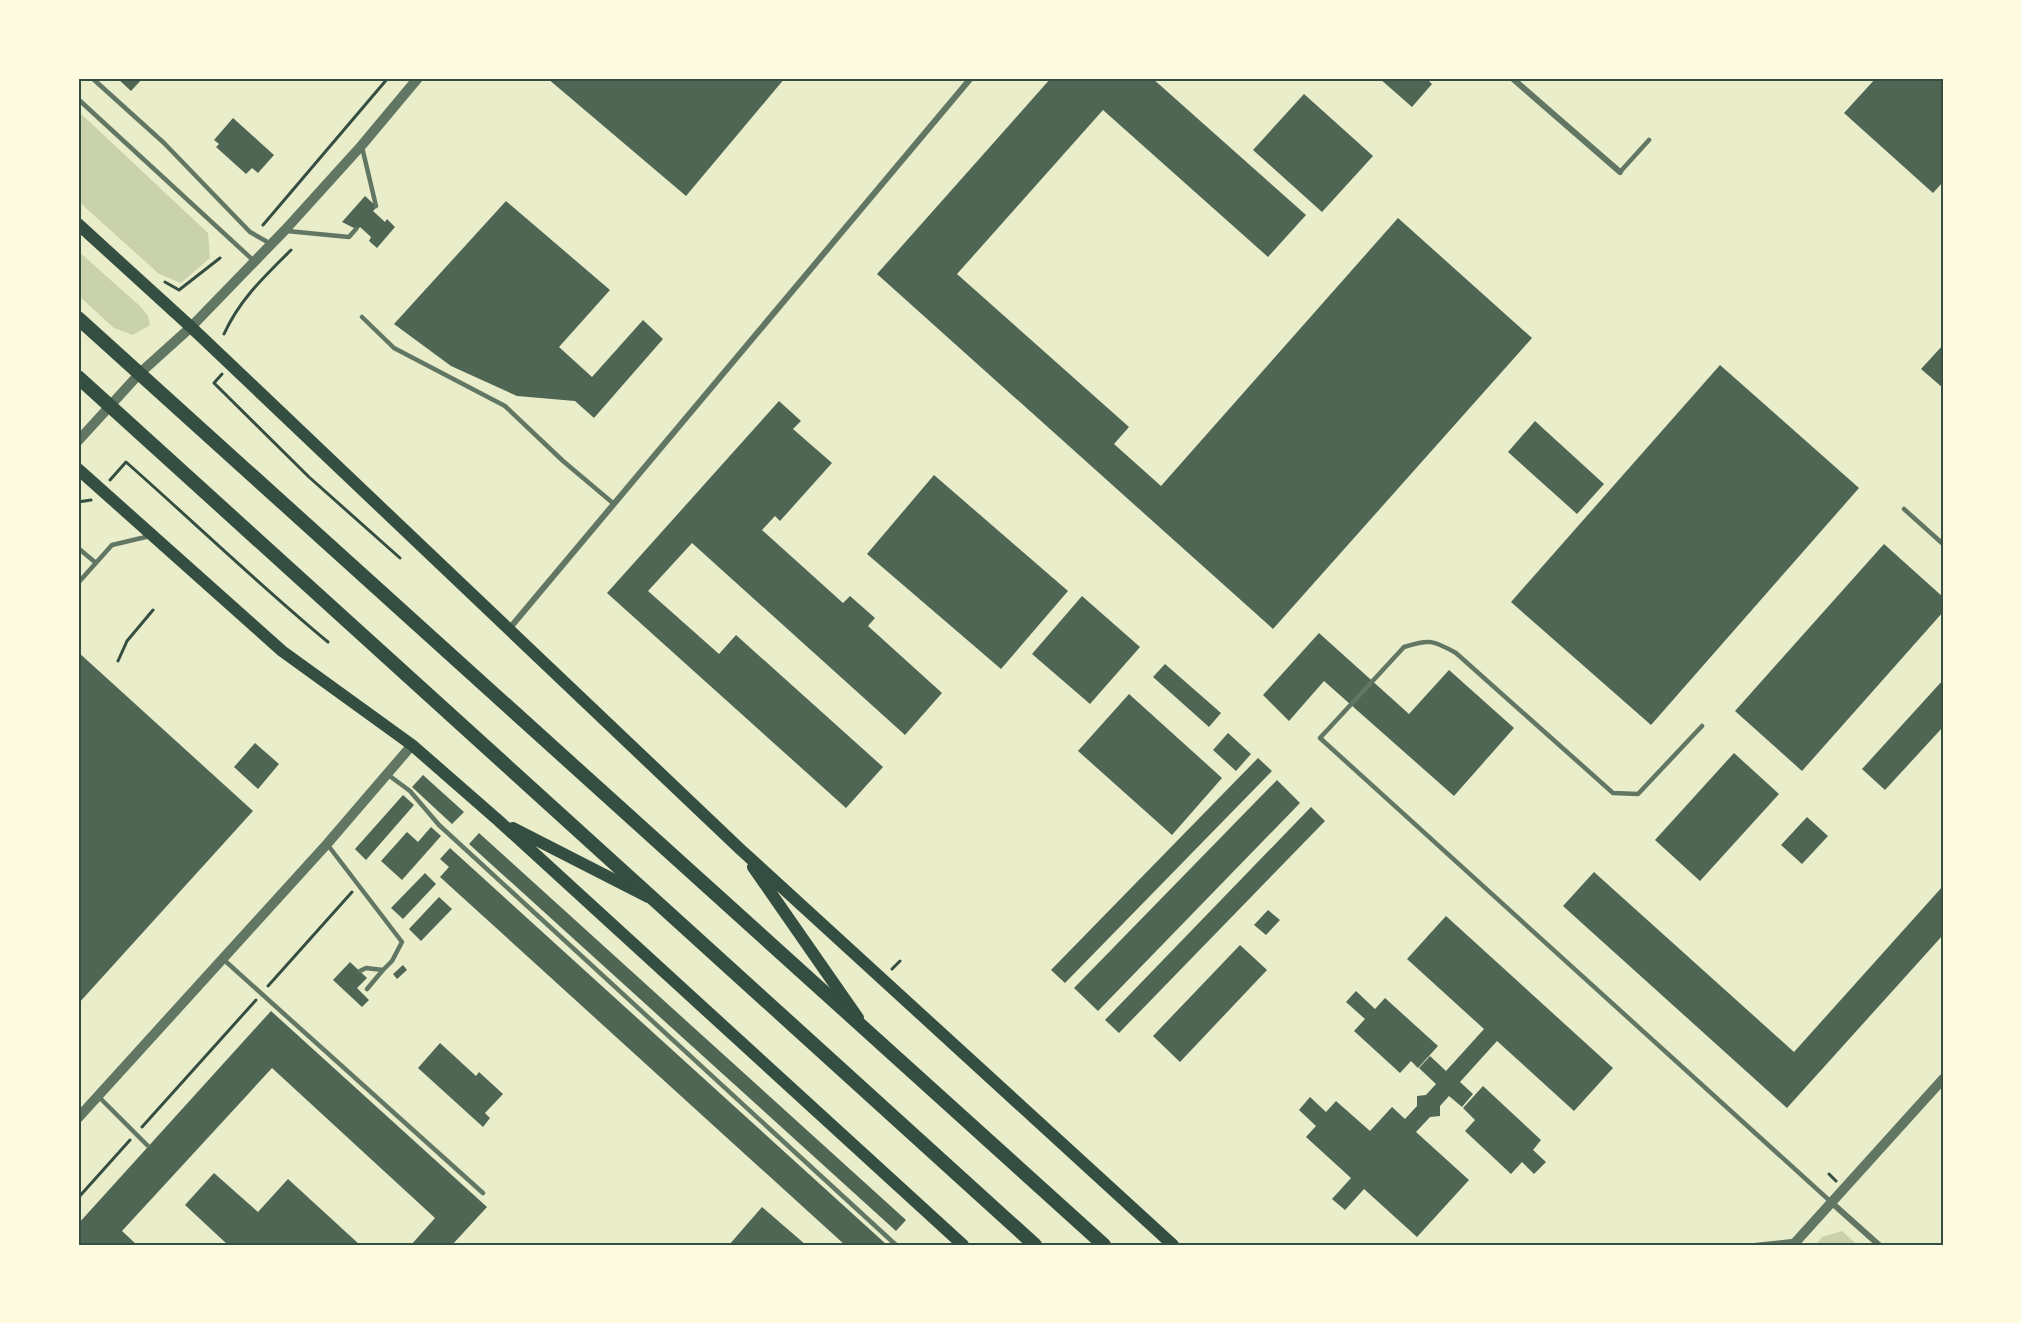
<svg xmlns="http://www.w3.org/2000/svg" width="2021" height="1323" viewBox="0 0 2021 1323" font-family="'PT Sans',sans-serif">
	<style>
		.green { fill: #cad2ad }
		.building { fill: #4f6655 }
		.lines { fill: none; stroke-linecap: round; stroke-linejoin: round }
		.path { stroke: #344e41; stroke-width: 3 }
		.service { stroke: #617663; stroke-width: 4.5 }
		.minor { stroke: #617663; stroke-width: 6 }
		.tertiary { stroke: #617663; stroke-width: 10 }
		.secondary { stroke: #344e41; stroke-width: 12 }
		.primary { stroke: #344e41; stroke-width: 14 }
		.neatline { fill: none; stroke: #344e41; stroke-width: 2 }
	</style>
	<rect width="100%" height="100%" fill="#e9edc9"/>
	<path class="green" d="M 78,111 L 208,233 L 210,258 L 181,283 L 159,274 L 78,201 Z
		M 78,251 L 140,306 L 148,316 L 150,325 L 133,335 L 114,328 L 78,295 Z
		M 1842,1231 L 1858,1245 L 1815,1245 L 1822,1237 Z"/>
	<path class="building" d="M 117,78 L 143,78 L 131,91 Z
		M 547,78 L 785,78 L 686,196 Z
		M 1051,78 L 1152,78 L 1306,215 L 1268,257 L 1103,110 L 957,274 L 1129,427 L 1114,444 L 1161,486 L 1398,218 L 1532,338 L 1273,629 L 877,274 Z
		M 1379,78 L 1426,78 L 1432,84 L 1412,107 Z
		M 1876,78 L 1943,78 L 1943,182 L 1933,193 L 1844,113 Z
		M 1304,94 L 1373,156 L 1322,212 L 1253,150 Z
		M 233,118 L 274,155 L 258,173 L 252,168 L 246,174 L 216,147 L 219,144 L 214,140 Z
		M 365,196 L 377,207 L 373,211 L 385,222 L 387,219 L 395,227 L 377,248 L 369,241 L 371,237 L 360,227 L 355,233 L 356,229 L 342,222 Z
		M 506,201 L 610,290 L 559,347 L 592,377 L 643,320 L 663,339 L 594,418 L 575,401 L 517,396 L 451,366 L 394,324 Z
		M 1943,345 L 1943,388 L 1921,369 Z
		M 1720,365 L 1859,488 L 1651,725 L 1511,602 Z
		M 779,401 L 801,421 L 793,429 L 832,463 L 780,521 L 775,516 L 762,530 L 843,603 L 850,596 L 875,618 L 868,626 L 942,693 L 905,735 L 692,543 L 648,591 L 719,654 L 736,635 L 883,767 L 846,808 L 607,593 Z
		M 1535,421 L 1604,484 L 1577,514 L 1508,452 Z
		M 934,475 L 1068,591 L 1001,669 L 867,554 Z
		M 1884,544 L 1943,597 L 1943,612 L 1802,771 L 1735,711 Z
		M 1082,596 L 1140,647 L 1090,704 L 1032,654 Z
		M 1319,633 L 1409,714 L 1449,670 L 1514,728 L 1454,796 L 1324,681 L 1289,721 L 1263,695 Z
		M 78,652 L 253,811 L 78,1004 Z
		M 1165,664 L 1221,713 L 1209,727 L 1153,677 Z
		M 1943,680 L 1943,727 L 1885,790 L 1862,769 Z
		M 1129,694 L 1222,778 L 1172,835 L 1078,751 Z
		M 1228,733 L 1251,754 L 1236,771 L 1213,750 Z
		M 255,743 L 279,764 L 258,789 L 234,767 Z
		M 1734,753 L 1779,794 L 1700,881 L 1655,840 Z
		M 1258,758 L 1272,771 L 1065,983 L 1051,970 Z
		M 423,775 L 464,812 L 452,824 L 412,787 Z
		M 1277,780 L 1300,803 L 1098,1011 L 1074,988 Z
		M 403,795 L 414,805 L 366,860 L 355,849 Z
		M 1311,807 L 1325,821 L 1119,1033 L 1105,1020 Z
		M 1807,817 L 1828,836 L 1802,864 L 1781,845 Z
		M 431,827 L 441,836 L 402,880 L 381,861 L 407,832 L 418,842 Z
		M 479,833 L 906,1220 L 896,1231 L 469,844 Z
		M 450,848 L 887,1245 L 845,1245 L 440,877 L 449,867 L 440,859 Z
		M 1594,872 L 1794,1052 L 1943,886 L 1943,935 L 1787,1108 L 1563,906 Z
		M 425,873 L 436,884 L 403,919 L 391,908 Z
		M 439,897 L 452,909 L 421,941 L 409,929 Z
		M 1268,910 L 1280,920 L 1266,935 L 1254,925 Z
		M 1446,916 L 1613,1068 L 1574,1111 L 1497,1041 L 1460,1082 L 1473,1094 L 1462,1107 L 1449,1096 L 1440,1106 L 1440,1116 L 1430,1117 L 1416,1132 L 1469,1180 L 1417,1237 L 1364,1189 L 1345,1210 L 1332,1199 L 1351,1178 L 1306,1137 L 1316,1126 L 1299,1110 L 1310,1097 L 1326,1112 L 1336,1101 L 1370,1131 L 1392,1107 L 1405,1119 L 1417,1106 L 1417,1096 L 1426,1095 L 1436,1084 L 1419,1068 L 1430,1056 L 1446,1071 L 1484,1029 L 1407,959 Z
		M 1240,945 L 1267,970 L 1180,1062 L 1153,1036 Z
		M 350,962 L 367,978 L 357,988 L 369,1000 L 362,1007 L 333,980 Z
		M 403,965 L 407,970 L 397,979 L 393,974 Z
		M 1356,991 L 1375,1009 L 1385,998 L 1438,1046 L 1418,1068 L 1411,1061 L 1400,1073 L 1354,1031 L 1365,1019 L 1346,1002 Z
		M 271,1011 L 487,1207 L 452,1245 L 411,1245 L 435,1218 L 272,1068 L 122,1231 L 137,1245 L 78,1245 L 78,1224 Z
		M 440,1043 L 476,1076 L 479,1072 L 503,1094 L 485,1113 L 490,1118 L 483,1127 L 418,1068 Z
		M 1483,1086 L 1541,1140 L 1533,1150 L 1546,1162 L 1534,1174 L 1522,1162 L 1511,1174 L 1465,1131 L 1475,1120 L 1463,1108 Z
		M 214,1173 L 258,1212 L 288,1179 L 360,1245 L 228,1245 L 185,1205 Z
		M 762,1207 L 806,1245 L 729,1245 Z"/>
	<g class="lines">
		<path class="path" d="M 263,225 L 388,78
			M 165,282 L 179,290 L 220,258
			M 224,334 C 240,299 264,277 291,250
			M 222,374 L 214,383 L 309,477 L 400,558
			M 110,480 L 126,462 C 194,522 259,585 328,642
			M 78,502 L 91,500
			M 118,661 L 127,641 L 153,610
			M 892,969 L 900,961
			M 268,986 L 352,892
			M 142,1127 L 256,1000
			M 1829,1174 L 1836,1181
			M 78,1198 L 130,1140"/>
		<path class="service" d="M 92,78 L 164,143 L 250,232 L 271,244
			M 78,99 L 254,261
			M 362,147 L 376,206
			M 1620,172 L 1649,140
			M 287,231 L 349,237 L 356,229
			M 362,317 L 394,348 L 505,406 L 563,461 L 614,504
			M 1904,509 L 1943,544
			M 78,548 L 96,563
			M 78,583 L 112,545 L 150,536
			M 1702,726 L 1638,794 L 1613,793 L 1456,653 C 1433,640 1429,639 1404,647 L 1320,738 L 1830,1201
			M 387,774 L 410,791 L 439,825 L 896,1245
			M 327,844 L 402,942 L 392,961 L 383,970 L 366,968 L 360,971
			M 223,959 L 483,1193
			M 367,989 L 383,970
			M 99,1097 L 148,1146
			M 1756,1245 L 1794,1241"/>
		<path class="minor" d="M 1512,78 L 1620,172
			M 509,629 L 971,78
			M 1832,1203 L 1879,1245"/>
		<path class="tertiary" d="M 78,441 L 140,373 L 191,327 L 285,230 L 362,145 L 418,78
			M 78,1118 L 327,844 L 412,745
			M 1793,1245 L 1943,1079"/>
		<path class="secondary" d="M 78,224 L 191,327 L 740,849 L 1173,1245
			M 78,469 L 282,651 L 412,745 L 499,821 L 963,1245
			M 513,828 L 648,897
			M 753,867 L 858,1018"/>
		<path class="primary" d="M 78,318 L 1104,1245
			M 78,377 L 1035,1245"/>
	</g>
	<rect width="2021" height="1323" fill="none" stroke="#fefae0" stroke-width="159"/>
	<rect x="80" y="80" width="1862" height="1164" class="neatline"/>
</svg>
